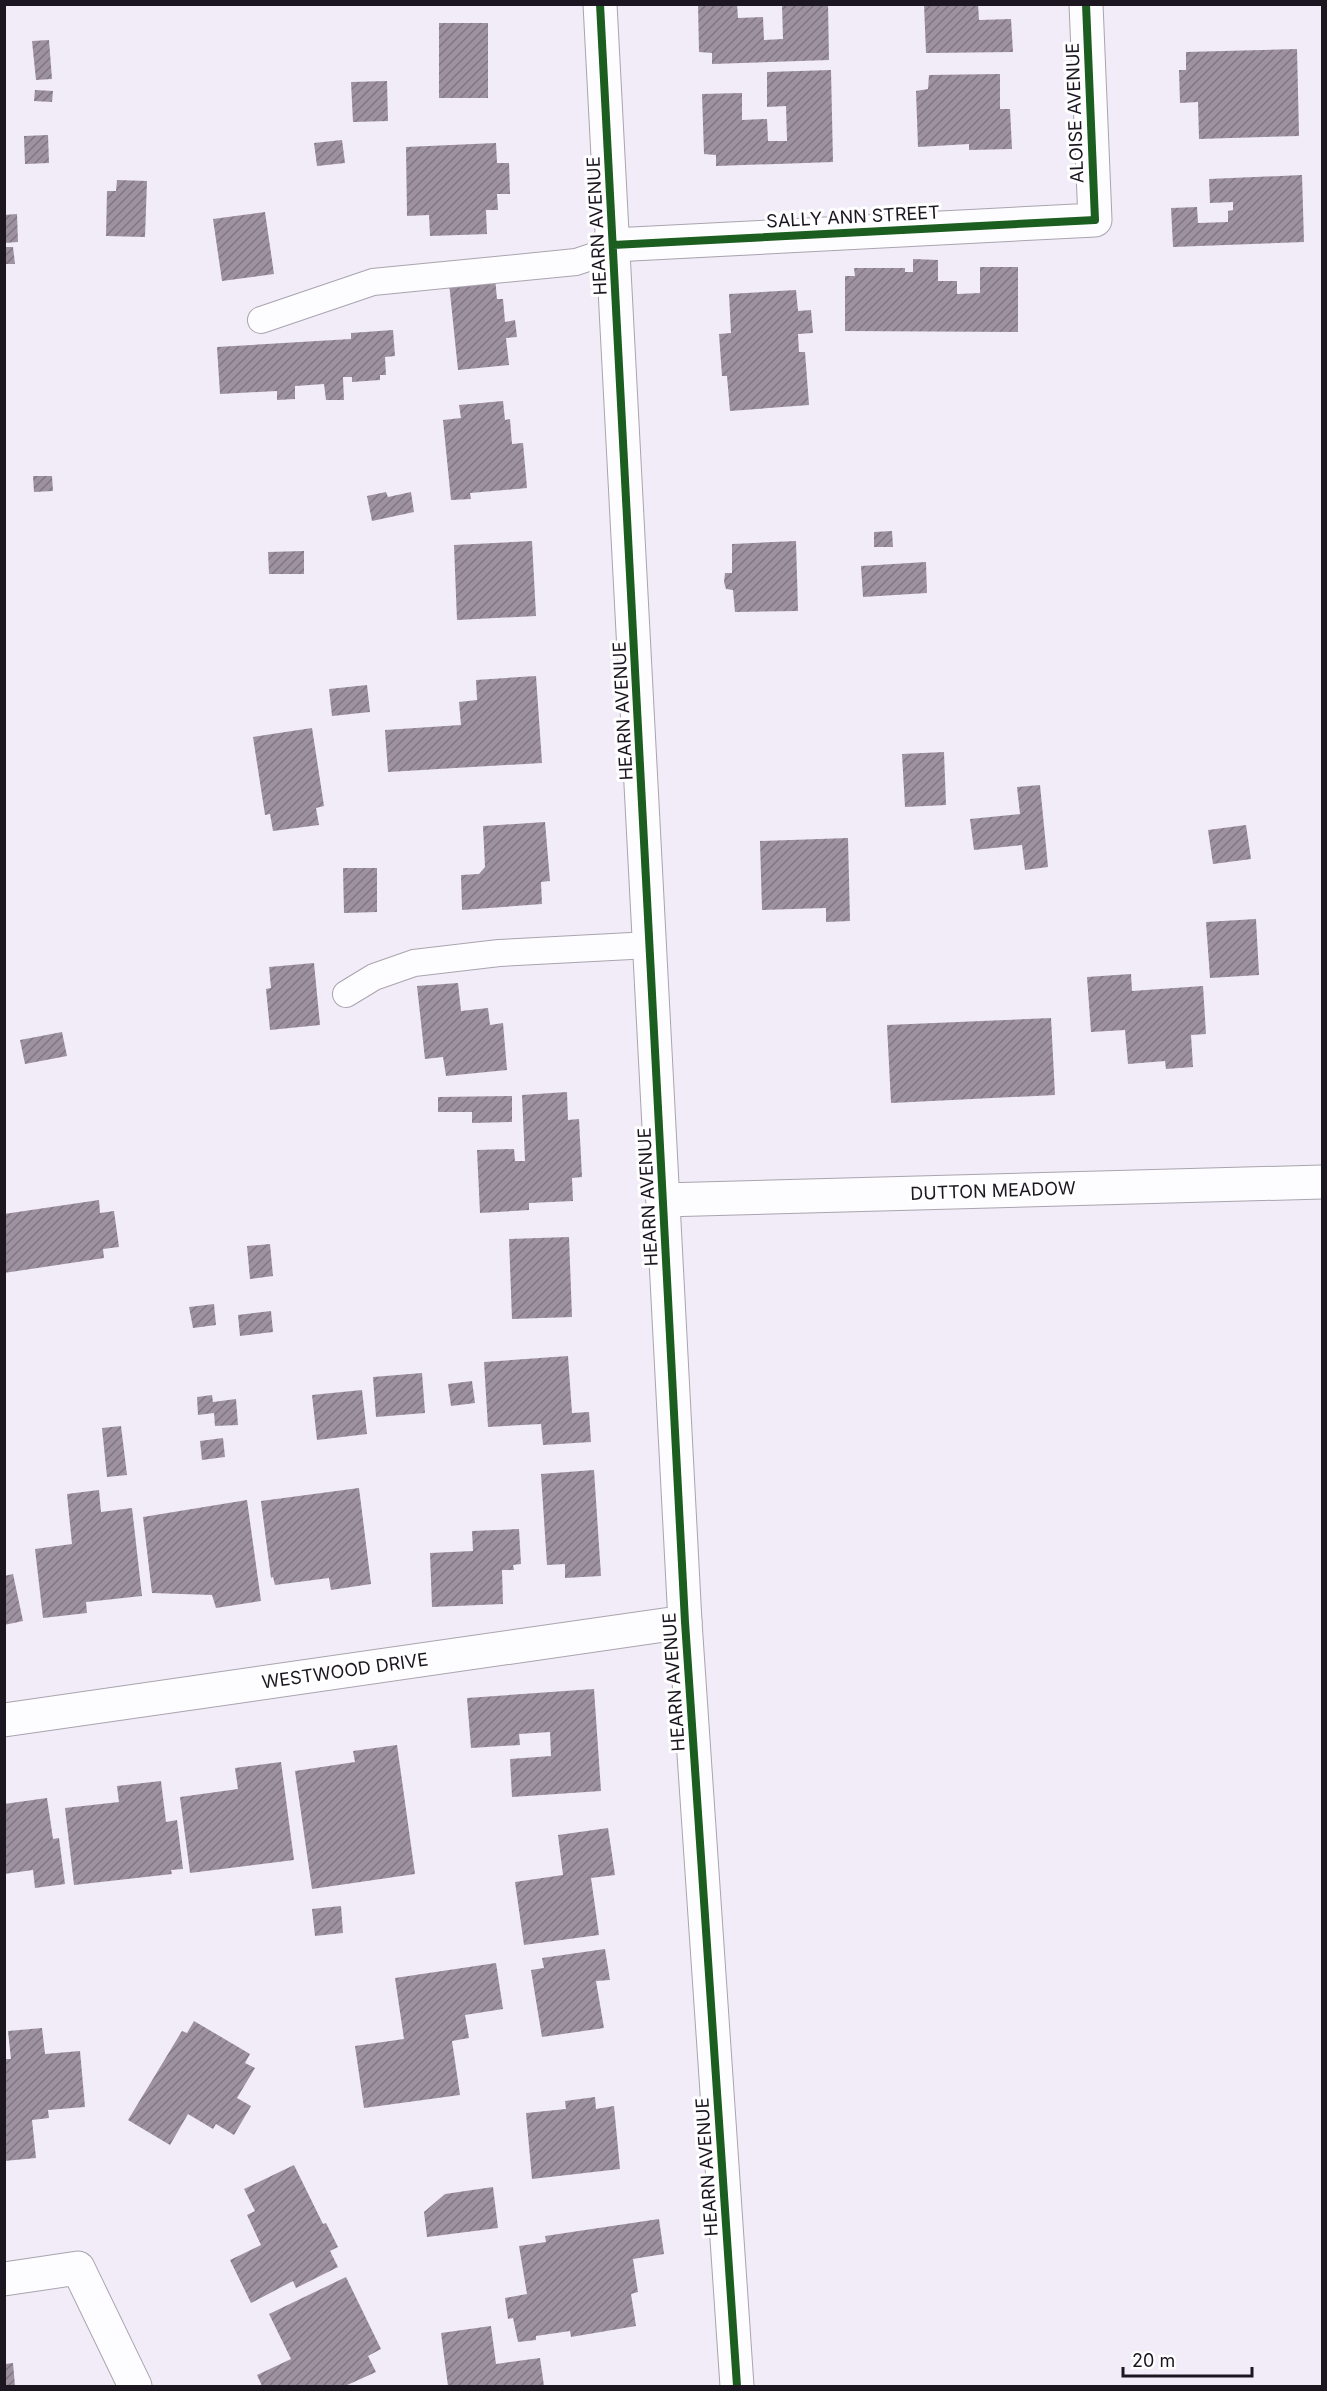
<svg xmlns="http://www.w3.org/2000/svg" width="1327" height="2391" viewBox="0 0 1327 2391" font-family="Inter,sans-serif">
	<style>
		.building { fill: url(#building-hatch) }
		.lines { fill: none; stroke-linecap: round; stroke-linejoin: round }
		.service-casing { stroke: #a9a4ae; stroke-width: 28 }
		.minor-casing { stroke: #a9a4ae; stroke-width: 35 }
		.secondary-casing { stroke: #a9a4ae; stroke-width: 35 }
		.service { stroke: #fdfcfe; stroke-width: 26 }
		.minor { stroke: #fdfcfe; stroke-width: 33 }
		.secondary { stroke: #fdfcfe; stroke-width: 33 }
		.cycleway-casing { stroke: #fff; stroke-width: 11 }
		.cycleway { stroke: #1b5e20; stroke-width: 8 }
		.labels { text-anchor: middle; stroke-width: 6; stroke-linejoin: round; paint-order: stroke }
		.street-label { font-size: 18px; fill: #1b1620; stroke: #fff }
	</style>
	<defs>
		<pattern id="building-hatch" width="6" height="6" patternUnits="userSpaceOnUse" patternTransform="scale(1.5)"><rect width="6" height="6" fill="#9e92a1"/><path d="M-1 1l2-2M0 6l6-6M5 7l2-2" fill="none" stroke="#807683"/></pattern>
	</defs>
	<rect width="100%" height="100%" fill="#f2ecf8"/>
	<path class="building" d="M 698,4 L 737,4 L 738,18 L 763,17 L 764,40 L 783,39 L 782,4 L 828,4 L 829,60 L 712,64 L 712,53 L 699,52 Z
		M 924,4 L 978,4 L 979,20 L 1011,19 L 1013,52 L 926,53 Z
		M 439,23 L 488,23 L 488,98 L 439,98 Z
		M 49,40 L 52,79 L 36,80 L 32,41 Z
		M 1297,49 L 1299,136 L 1199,139 L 1198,102 L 1180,103 L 1179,70 L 1186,70 L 1186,52 Z
		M 831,70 L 833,162 L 716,166 L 716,155 L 704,154 L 702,94 L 742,93 L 742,120 L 767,119 L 768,141 L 787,141 L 786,106 L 767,107 L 767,72 Z
		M 1000,74 L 1000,109 L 1010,109 L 1012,149 L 969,150 L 969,144 L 918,147 L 916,91 L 928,89 L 929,75 Z
		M 387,81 L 388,121 L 353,122 L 351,82 Z
		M 35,90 L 53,91 L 52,102 L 34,101 Z
		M 48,135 L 49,163 L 25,164 L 24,136 Z
		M 342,140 L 345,163 L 317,166 L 314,143 Z
		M 496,143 L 497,163 L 509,163 L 510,194 L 497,194 L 498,210 L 486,210 L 487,234 L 430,236 L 429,215 L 407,216 L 406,147 Z
		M 1302,175 L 1304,242 L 1173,247 L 1171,208 L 1197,207 L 1198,223 L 1228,222 L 1228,211 L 1233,210 L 1233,202 L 1210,203 L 1209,179 Z
		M 117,180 L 147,181 L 145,237 L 106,236 L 107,191 L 116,191 Z
		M 265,212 L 274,274 L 222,281 L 213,219 Z
		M 17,214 L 18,242 L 4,243 L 4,215 Z
		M 4,247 L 13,247 L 15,264 L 4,264 Z
		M 913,259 L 938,260 L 938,281 L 957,281 L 957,294 L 980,293 L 980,267 L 1018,267 L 1018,332 L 845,331 L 845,276 L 855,276 L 854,268 L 905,268 L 905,272 L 913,272 Z
		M 495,278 L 497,299 L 503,299 L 505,322 L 515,320 L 517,337 L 506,338 L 509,365 L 458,370 L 449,283 Z
		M 796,290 L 798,311 L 811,310 L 813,333 L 798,334 L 799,352 L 805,352 L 809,405 L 730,411 L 727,376 L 722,376 L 719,334 L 731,333 L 729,294 Z
		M 393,330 L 395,356 L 385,357 L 386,375 L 380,375 L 380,380 L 352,382 L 352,377 L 343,377 L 344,400 L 326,400 L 324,384 L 295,386 L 295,399 L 277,400 L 277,391 L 220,394 L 217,347 L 351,339 L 351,333 Z
		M 503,401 L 505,420 L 510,419 L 512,444 L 523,443 L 527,488 L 470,493 L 471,499 L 451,500 L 443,420 L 461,418 L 459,405 Z
		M 33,476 L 52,476 L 53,491 L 34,492 Z
		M 386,492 L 388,497 L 411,492 L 414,512 L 372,521 L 367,496 Z
		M 892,531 L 893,547 L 874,547 L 874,532 Z
		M 532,541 L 536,616 L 457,620 L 454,545 Z
		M 796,541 L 798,611 L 735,612 L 733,590 L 726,589 L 724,582 L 725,573 L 732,573 L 732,544 Z
		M 304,551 L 304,574 L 269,574 L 268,552 Z
		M 926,562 L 927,593 L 863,597 L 861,566 Z
		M 536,676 L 542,763 L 388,772 L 385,730 L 461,725 L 459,702 L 477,700 L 476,680 Z
		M 367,685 L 370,712 L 332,716 L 329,689 Z
		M 312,728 L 324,806 L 316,808 L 319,825 L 273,831 L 270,814 L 265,815 L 253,737 Z
		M 944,752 L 946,805 L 905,807 L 902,754 Z
		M 1040,785 L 1048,867 L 1025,870 L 1022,845 L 974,850 L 970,819 L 1020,814 L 1017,787 Z
		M 545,822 L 550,881 L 541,882 L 542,904 L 462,910 L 461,875 L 479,874 L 485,867 L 483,826 Z
		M 1246,825 L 1251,859 L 1213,864 L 1208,830 Z
		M 848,838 L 850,921 L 826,922 L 826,908 L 762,910 L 760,841 Z
		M 343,868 L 377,868 L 377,912 L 344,913 Z
		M 1256,919 L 1259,975 L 1210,978 L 1206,922 Z
		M 314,963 L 320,1025 L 270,1030 L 266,989 L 271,988 L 269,967 Z
		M 1131,974 L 1132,991 L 1203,986 L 1206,1034 L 1191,1035 L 1193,1067 L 1166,1069 L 1165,1061 L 1128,1064 L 1125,1030 L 1091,1032 L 1087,977 Z
		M 458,983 L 461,1011 L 488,1008 L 490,1025 L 503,1023 L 507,1070 L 446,1076 L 443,1057 L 425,1059 L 417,986 Z
		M 1051,1018 L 1055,1095 L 891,1103 L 887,1025 Z
		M 62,1032 L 67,1056 L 25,1064 L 20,1040 Z
		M 567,1092 L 568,1120 L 579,1119 L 582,1177 L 572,1178 L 573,1201 L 529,1203 L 529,1210 L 480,1213 L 477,1150 L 514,1149 L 515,1161 L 525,1161 L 522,1095 Z
		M 512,1096 L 512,1122 L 472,1123 L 472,1112 L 438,1112 L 438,1097 Z
		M 99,1200 L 100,1213 L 114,1211 L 119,1247 L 103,1249 L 104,1258 L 4,1273 L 4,1214 Z
		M 569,1237 L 572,1317 L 512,1319 L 509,1239 Z
		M 270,1244 L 273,1276 L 250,1279 L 247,1246 Z
		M 214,1304 L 216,1325 L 193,1328 L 189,1307 Z
		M 271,1311 L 273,1332 L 240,1336 L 238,1315 Z
		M 568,1356 L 572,1413 L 589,1412 L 591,1442 L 543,1445 L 541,1424 L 488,1427 L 484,1362 Z
		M 422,1373 L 425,1413 L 376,1417 L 373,1377 Z
		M 472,1381 L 475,1403 L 451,1406 L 448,1384 Z
		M 362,1390 L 367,1434 L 317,1440 L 312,1395 Z
		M 212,1395 L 213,1402 L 236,1399 L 238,1425 L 215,1426 L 214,1413 L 198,1415 L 197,1397 Z
		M 121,1426 L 127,1475 L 107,1477 L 102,1428 Z
		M 223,1438 L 225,1457 L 202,1460 L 200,1441 Z
		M 594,1470 L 601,1576 L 565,1578 L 565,1564 L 547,1565 L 541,1474 Z
		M 359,1488 L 371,1584 L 331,1590 L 329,1578 L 275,1585 L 273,1577 L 271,1578 L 261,1501 Z
		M 99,1490 L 101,1512 L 132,1508 L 142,1596 L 86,1602 L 87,1613 L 43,1618 L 35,1549 L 72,1544 L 67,1494 Z
		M 247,1500 L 261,1601 L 216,1608 L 212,1595 L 152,1593 L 143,1517 Z
		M 519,1529 L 521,1564 L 513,1565 L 514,1570 L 502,1570 L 503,1604 L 432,1607 L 430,1553 L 473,1551 L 472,1531 Z
		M 13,1574 L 23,1621 L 4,1625 L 4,1576 Z
		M 594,1689 L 601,1791 L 512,1797 L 510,1759 L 551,1756 L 550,1732 L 519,1734 L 520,1745 L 471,1748 L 467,1698 Z
		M 397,1745 L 415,1874 L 312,1889 L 295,1771 L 355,1762 L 353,1751 Z
		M 281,1762 L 294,1860 L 190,1873 L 180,1797 L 238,1789 L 235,1768 Z
		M 161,1781 L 166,1822 L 177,1820 L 183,1869 L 171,1870 L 172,1874 L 74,1885 L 65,1808 L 119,1802 L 117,1786 Z
		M 47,1798 L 53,1839 L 59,1838 L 65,1884 L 35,1888 L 33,1870 L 4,1874 L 4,1804 Z
		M 608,1828 L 615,1875 L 591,1878 L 599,1935 L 524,1945 L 515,1882 L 563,1875 L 558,1835 Z
		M 341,1906 L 343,1933 L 315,1936 L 312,1909 Z
		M 605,1949 L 610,1980 L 596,1981 L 604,2028 L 542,2037 L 531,1970 L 544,1968 L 542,1958 Z
		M 496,1963 L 503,2009 L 465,2015 L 469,2038 L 452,2041 L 460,2095 L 364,2108 L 355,2046 L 404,2039 L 395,1978 Z
		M 194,2021 L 250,2054 L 245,2063 L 255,2068 L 237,2098 L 251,2106 L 234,2135 L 216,2124 L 213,2129 L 188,2114 L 170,2145 L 128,2120 L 182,2031 L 187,2033 Z
		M 42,2028 L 45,2054 L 80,2051 L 85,2107 L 48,2110 L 49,2118 L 32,2120 L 36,2158 L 4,2161 L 4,2059 L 11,2059 L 8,2031 Z
		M 595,2097 L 596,2109 L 614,2106 L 620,2169 L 532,2179 L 526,2113 L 566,2109 L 565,2101 Z
		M 294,2165 L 323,2224 L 326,2223 L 338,2247 L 330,2251 L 338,2267 L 296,2288 L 293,2281 L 251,2303 L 230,2260 L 261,2245 L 247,2215 L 255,2211 L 244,2189 Z
		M 493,2187 L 498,2228 L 427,2237 L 424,2212 L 445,2194 Z
		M 659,2219 L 664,2254 L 633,2259 L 638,2292 L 631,2294 L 636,2326 L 571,2337 L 570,2331 L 536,2336 L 536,2340 L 518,2342 L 513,2318 L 508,2319 L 505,2298 L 527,2294 L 519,2246 L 546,2242 L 545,2236 Z
		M 346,2277 L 381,2349 L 368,2356 L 376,2372 L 345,2386 L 262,2386 L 257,2375 L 291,2359 L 269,2314 Z
		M 491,2326 L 496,2364 L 540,2358 L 544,2386 L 448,2386 L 441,2333 Z
		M 13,2363 L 15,2386 L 5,2386 L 5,2364 Z"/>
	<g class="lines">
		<g class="service-casing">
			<path id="service" d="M 261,320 L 373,282 L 576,262 L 594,256 L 613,245
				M 346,994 L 374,977 L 414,963 L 499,953 L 650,945"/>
		</g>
		<g class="minor-casing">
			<path id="minor" d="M 613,245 L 1095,220 L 1086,4
				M 663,1200 L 1322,1182
				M 4,1720 L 685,1622
				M 4,2279 L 78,2268 L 135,2386"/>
		</g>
		<g class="secondary-casing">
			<path id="secondary" d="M 600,4 L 685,1622 L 737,2386"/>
		</g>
		<use href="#service" class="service"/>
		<use href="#minor" class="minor"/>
		<use href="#secondary" class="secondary"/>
		<g class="cycleway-casing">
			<path id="cycleway" d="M 600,4 L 685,1622 L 737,2386
				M 613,245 L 1095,220 L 1086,4"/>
		</g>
		<use href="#cycleway" class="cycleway"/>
	</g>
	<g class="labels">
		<g class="street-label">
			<text transform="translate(1075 113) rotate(-92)" y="6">ALOISE AVENUE</text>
			<text transform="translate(853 217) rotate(-3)" y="6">SALLY ANN STREET</text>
			<text transform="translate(597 226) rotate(-93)" y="6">HEARN AVENUE</text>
			<text transform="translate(623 711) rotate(-93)" y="6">HEARN AVENUE</text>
			<text transform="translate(993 1191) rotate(-2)" y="6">DUTTON MEADOW</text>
			<text transform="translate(648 1197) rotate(-93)" y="6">HEARN AVENUE</text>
			<text transform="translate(345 1671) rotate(-8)" y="6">WESTWOOD DRIVE</text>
			<text transform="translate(674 1682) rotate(-94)" y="6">HEARN AVENUE</text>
			<text transform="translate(707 2167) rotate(-94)" y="6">HEARN AVENUE</text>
		</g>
	</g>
	<rect width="1327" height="2391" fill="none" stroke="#1b1620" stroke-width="12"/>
	<path d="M1123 2367v9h129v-9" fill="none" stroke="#1b1620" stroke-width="3"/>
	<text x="1132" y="2367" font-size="18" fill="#1b1620" stroke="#ffffff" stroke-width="4.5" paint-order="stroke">20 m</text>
</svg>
